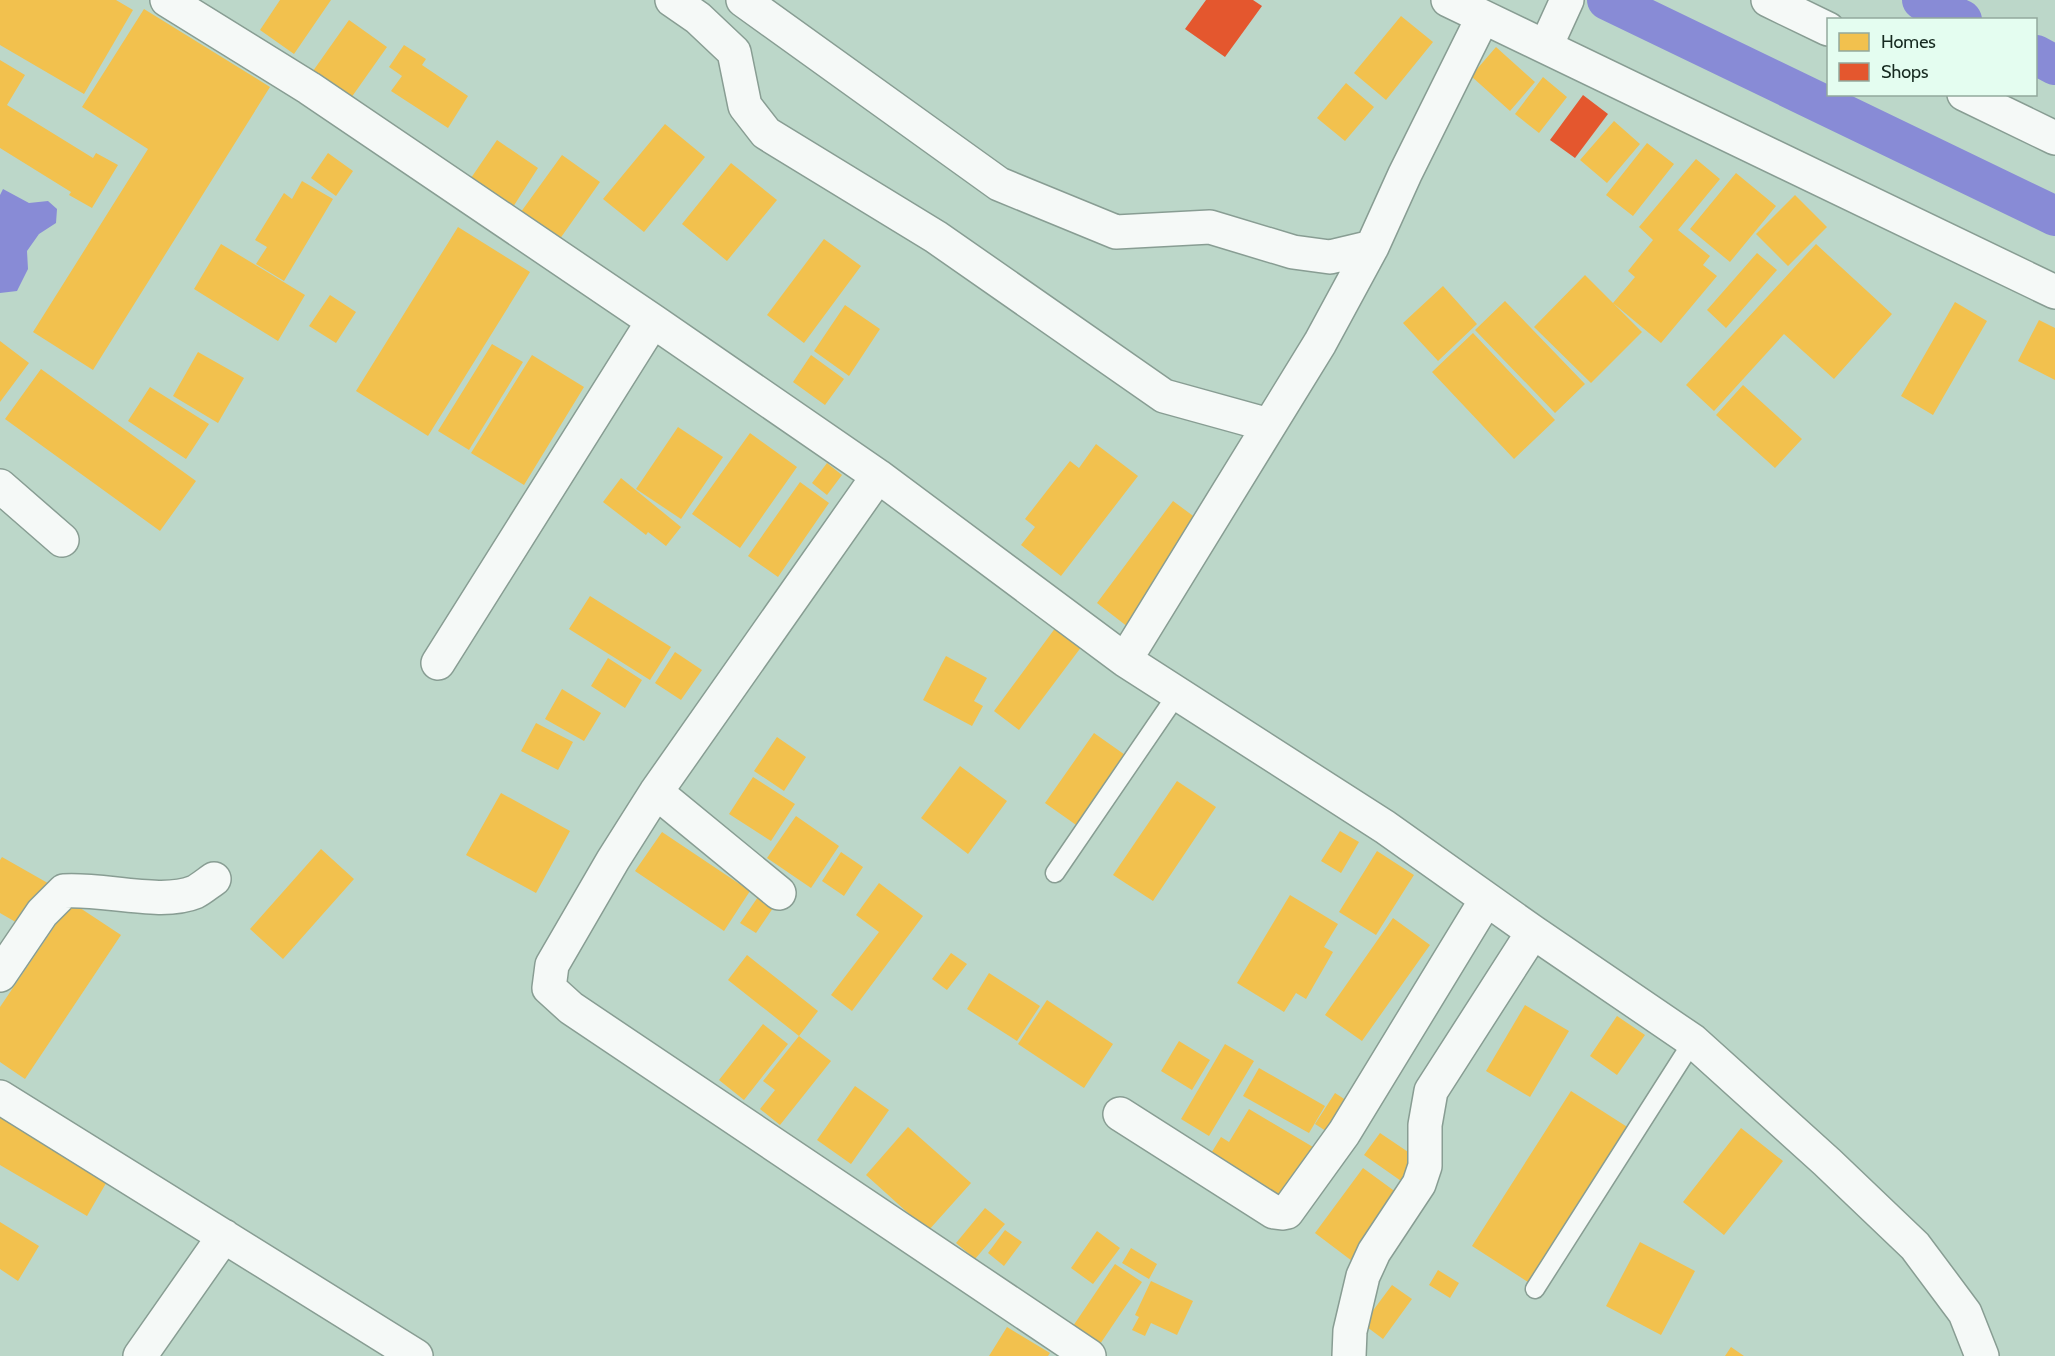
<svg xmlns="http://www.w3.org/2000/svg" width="2055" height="1356" viewBox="0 0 2055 1356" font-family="Cabin,sans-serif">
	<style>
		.water { fill: #888bd6 }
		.homes { fill: #f2c14e }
		.shops { fill: #e4572e }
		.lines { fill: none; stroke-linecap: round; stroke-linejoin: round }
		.canal { stroke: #888bd6; stroke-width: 40 }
		.lane-casing { stroke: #889d93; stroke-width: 21 }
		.street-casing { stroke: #889d93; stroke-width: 36 }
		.secondary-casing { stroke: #889d93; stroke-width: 36 }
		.lane { stroke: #f5f9f7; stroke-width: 18 }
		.street { stroke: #f5f9f7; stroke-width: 33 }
		.secondary { stroke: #f5f9f7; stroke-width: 33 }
	</style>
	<rect width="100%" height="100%" fill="#bcd7c9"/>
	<path class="water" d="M 3,189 L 29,203 L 48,201 L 57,209 L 56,223 L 39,234 L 27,251 L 28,269 L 17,291 L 0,293 L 0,195 Z"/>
	<path class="homes" d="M 0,0 L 116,0 L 133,10 L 84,94 L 0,45 Z
		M 280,0 L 331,0 L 294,54 L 260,30 Z
		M 144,9 L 270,87 L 93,370 L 33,332 L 148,149 L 82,107 Z
		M 1401,16 L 1433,42 L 1386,100 L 1354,73 Z
		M 349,20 L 387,47 L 351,98 L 313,71 Z
		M 404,45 L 426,59 L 422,65 L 468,96 L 448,128 L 391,91 L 402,76 L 389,67 Z
		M 1496,47 L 1535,82 L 1510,111 L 1471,76 Z
		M 0,60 L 25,75 L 7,105 L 93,158 L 96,153 L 118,165 L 92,208 L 69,195 L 71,192 L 0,148 Z
		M 1543,77 L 1567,97 L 1539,133 L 1515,114 Z
		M 1346,83 L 1374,107 L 1345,141 L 1317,118 Z
		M 1614,121 L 1640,144 L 1607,183 L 1580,160 Z
		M 665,124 L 705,157 L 644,232 L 603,199 Z
		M 497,140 L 538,168 L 513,207 L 471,178 Z
		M 1647,143 L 1674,164 L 1633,216 L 1606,195 Z
		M 328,153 L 353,171 L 336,196 L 311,178 Z
		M 562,155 L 600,182 L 557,243 L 518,216 Z
		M 1696,159 L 1720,179 L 1678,230 L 1710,256 L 1703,265 L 1717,276 L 1661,343 L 1613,303 L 1635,277 L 1628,271 L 1653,240 L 1639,227 Z
		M 731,163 L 777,200 L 727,261 L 682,224 Z
		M 1736,173 L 1776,206 L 1730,262 L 1690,229 Z
		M 302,181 L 333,199 L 284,281 L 256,264 L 267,247 L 255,240 L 284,193 L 292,199 Z
		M 1795,195 L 1827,227 L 1788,266 L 1756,234 Z
		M 458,227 L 530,272 L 428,436 L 356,391 Z
		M 824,239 L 861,266 L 804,343 L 767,315 Z
		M 221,244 L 305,295 L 278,341 L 194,289 Z
		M 1816,244 L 1892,314 L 1834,379 L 1784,334 L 1714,411 L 1686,385 Z
		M 1757,253 L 1777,270 L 1726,328 L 1707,310 Z
		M 1585,275 L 1642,332 L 1591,383 L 1534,327 Z
		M 1443,286 L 1477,324 L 1438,361 L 1403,323 Z
		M 330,295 L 356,312 L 336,343 L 309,326 Z
		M 1505,301 L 1585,384 L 1555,413 L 1475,330 Z
		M 1955,302 L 1987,321 L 1933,415 L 1901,396 Z
		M 845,305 L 880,329 L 849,376 L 814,351 Z
		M 2039,320 L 2055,328 L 2055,380 L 2018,361 Z
		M 1473,333 L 1555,420 L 1514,459 L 1432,372 Z
		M 0,341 L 29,363 L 0,402 Z
		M 492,344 L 523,362 L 469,450 L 438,431 Z
		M 198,352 L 244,378 L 218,423 L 173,396 Z
		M 532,355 L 584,387 L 524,485 L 471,453 Z
		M 811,355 L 844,379 L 825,405 L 793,382 Z
		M 41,369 L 196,481 L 160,531 L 5,419 Z
		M 1743,385 L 1802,439 L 1775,468 L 1716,415 Z
		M 150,387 L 209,424 L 186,459 L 128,421 Z
		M 678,427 L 723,457 L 681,519 L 636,489 Z
		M 750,433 L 797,467 L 740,548 L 692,514 Z
		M 1096,444 L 1138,476 L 1061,576 L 1021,545 L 1035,527 L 1025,519 L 1070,461 L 1079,468 Z
		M 827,463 L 842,475 L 827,495 L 812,483 Z
		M 621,478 L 681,527 L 666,546 L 648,532 L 646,535 L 603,502 Z
		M 800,482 L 829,503 L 778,577 L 748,556 Z
		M 1173,501 L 1204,524 L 1128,627 L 1097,603 Z
		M 590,596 L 671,647 L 650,680 L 569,629 Z
		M 1056,627 L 1082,646 L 1019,730 L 994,711 Z
		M 675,652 L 702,670 L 681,700 L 655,683 Z
		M 946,656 L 987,678 L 974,701 L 983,706 L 972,726 L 923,700 Z
		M 608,658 L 642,680 L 625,708 L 591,686 Z
		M 562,689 L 601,713 L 584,741 L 545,719 Z
		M 536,723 L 573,742 L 558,770 L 521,751 Z
		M 1094,733 L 1128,757 L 1079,827 L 1045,803 Z
		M 777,737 L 806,757 L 784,791 L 754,771 Z
		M 960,766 L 1007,801 L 968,854 L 921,818 Z
		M 753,777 L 795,804 L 771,841 L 729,814 Z
		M 1177,781 L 1216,807 L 1153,901 L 1113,875 Z
		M 501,793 L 570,831 L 536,893 L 466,855 Z
		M 796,816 L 839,846 L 811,888 L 767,858 Z
		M 1340,831 L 1359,842 L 1341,873 L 1321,861 Z
		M 662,832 L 750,891 L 724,931 L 635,871 Z
		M 321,849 L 354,879 L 283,959 L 250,929 Z
		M 1377,851 L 1414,875 L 1376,935 L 1339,912 Z
		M 841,852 L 863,867 L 844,896 L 822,881 Z
		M 2,857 L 53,886 L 26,928 L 0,913 L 0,860 Z
		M 879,883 L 923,916 L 852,1011 L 831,995 L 879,932 L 856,915 Z
		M 1290,895 L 1338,924 L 1324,947 L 1333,952 L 1306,999 L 1296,993 L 1284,1012 L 1237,983 Z
		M 758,897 L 773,908 L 756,933 L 740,923 Z
		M 71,902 L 121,935 L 25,1079 L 0,1062 L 0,1007 Z
		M 1393,918 L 1430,945 L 1362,1041 L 1325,1015 Z
		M 951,953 L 967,964 L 947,990 L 932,979 Z
		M 747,955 L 818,1011 L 799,1036 L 728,980 Z
		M 989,973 L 1040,1006 L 1017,1041 L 967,1009 Z
		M 1047,1000 L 1113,1044 L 1084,1088 L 1018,1044 Z
		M 1525,1005 L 1569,1031 L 1530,1097 L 1486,1071 Z
		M 1617,1016 L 1645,1035 L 1617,1075 L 1590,1056 Z
		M 763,1024 L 788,1044 L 744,1100 L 719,1080 Z
		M 799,1036 L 831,1061 L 780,1125 L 760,1109 L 775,1090 L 763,1081 Z
		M 1179,1041 L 1210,1060 L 1192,1090 L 1161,1071 Z
		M 1225,1044 L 1254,1061 L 1209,1136 L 1181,1119 Z
		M 1259,1068 L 1325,1106 L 1309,1133 L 1243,1096 Z
		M 855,1086 L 889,1110 L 851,1164 L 817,1140 Z
		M 1571,1091 L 1632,1130 L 1528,1282 L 1472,1246 Z
		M 1335,1093 L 1358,1108 L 1337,1138 L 1315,1124 Z
		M 0,1107 L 112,1173 L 87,1216 L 0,1165 Z
		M 1249,1109 L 1313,1147 L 1282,1198 L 1210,1155 L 1221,1137 L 1229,1142 Z
		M 908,1127 L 971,1183 L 928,1231 L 866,1175 Z
		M 1741,1128 L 1783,1161 L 1724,1235 L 1683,1202 Z
		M 1380,1133 L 1420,1160 L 1404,1183 L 1364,1155 Z
		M 1363,1168 L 1404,1198 L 1356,1264 L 1315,1233 Z
		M 985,1208 L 1005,1224 L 975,1259 L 956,1243 Z
		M 0,1222 L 39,1246 L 18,1281 L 0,1269 Z
		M 1005,1230 L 1022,1242 L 1004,1266 L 988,1253 Z
		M 1097,1231 L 1120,1248 L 1093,1284 L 1071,1268 Z
		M 1640,1242 L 1695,1271 L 1661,1335 L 1606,1306 Z
		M 1131,1248 L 1157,1264 L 1149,1279 L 1122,1263 Z
		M 1115,1264 L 1142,1282 L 1098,1347 L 1071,1329 Z
		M 1438,1270 L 1459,1283 L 1450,1298 L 1429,1285 Z
		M 1151,1281 L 1193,1301 L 1177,1335 L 1151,1323 L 1145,1336 L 1132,1330 L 1139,1317 L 1135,1315 Z
		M 1392,1285 L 1412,1299 L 1383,1339 L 1363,1324 Z
		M 1007,1327 L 1050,1353 L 1048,1356 L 989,1356 Z
		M 1731,1347 L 1744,1356 L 1725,1356 Z"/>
	<path class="shops" d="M 1206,0 L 1253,0 L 1262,6 L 1225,57 L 1185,29 Z
		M 1583,95 L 1608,114 L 1575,158 L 1550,140 Z"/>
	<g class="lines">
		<path class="canal" d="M 1607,0 L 2055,216
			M 1922,0 L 1962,20
			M 2036,55 L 2055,65"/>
		<g class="lane-casing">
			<path id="lane" d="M 1055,873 L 1178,693
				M 1535,1289 L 1693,1041"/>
		</g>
		<g class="street-casing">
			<path id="street" d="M 167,0 L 309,88 L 653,321 L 878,476 L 1125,660 L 1385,827 L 1533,932 L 1693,1041 L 1827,1162 L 1915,1246 L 1965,1313 L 1982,1356
				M 672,0 L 698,18 L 734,52 L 745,106 L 766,133 L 936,237 L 1164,396 L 1269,425
				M 743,0 L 999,184 L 1116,232 L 1210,227 L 1293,252 L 1330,257 L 1372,247
				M 1448,0 L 2055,292
				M 878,476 L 656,792 L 613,860 L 552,965 L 549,988 L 571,1008 L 1089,1356
				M 0,486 L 62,540
				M 1125,660 L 1320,343 L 1372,247 L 1405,174 L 1483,17
				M 438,663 L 653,321
				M 656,792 L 779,893
				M 0,975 L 42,913 L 64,891 C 102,888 162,906 195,892 C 201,889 208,883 214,879
				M 0,1097 L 416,1356
				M 1120,1114 L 1274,1212 L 1282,1213 L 1287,1212 L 1344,1133 L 1486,900
				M 140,1356 L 224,1236
				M 1349,1356 L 1350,1331 L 1363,1276 L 1374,1252 L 1419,1184 L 1425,1166 L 1425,1125 L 1431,1091 L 1533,932"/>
		</g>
		<g class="secondary-casing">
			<path id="secondary" d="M 1768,0 L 1828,29
				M 1546,46 L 1567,0
				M 1964,94 L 2055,138"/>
		</g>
		<use href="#lane" class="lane"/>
		<use href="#street" class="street"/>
		<use href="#secondary" class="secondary"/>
	</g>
	<rect x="1827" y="18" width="210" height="78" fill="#e4fdf0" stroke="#92a99d" stroke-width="1.5"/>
	<rect x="1839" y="33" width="30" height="18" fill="#f2c14e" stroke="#92a99d" stroke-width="1.5"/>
	<text x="1881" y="48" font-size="18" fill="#162a20">Homes</text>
	<rect x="1839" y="63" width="30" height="18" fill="#e4572e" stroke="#92a99d" stroke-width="1.5"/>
	<text x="1881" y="78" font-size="18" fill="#162a20">Shops</text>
</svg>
